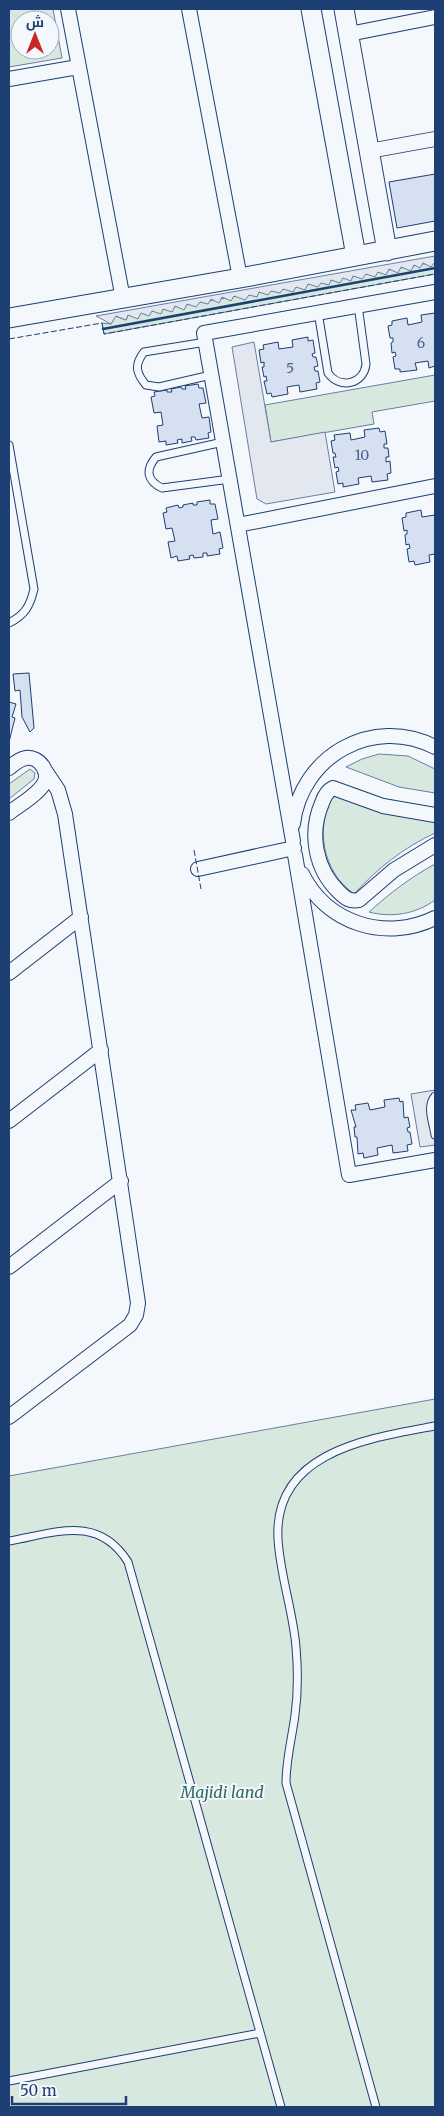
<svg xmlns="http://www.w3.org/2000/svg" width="444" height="2116" viewBox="0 0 444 2116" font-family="Merriweather,Cairo,serif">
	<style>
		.green { fill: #d7e8df; stroke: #687fa3; fill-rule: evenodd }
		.parking { fill: #e3e8f0; stroke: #687fa3 }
		.building { fill: #d5e0f0; stroke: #1d3f73 }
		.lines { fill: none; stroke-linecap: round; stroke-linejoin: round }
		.lane-casing { stroke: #1d3f73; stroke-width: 9 }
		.street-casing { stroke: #1d3f73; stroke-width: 16 }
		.secondary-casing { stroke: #1d3f73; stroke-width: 21 }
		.lane { stroke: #f4f7fb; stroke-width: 7 }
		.street { stroke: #f4f7fb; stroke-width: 14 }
		.secondary { stroke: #f4f7fb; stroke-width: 19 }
		.fence { stroke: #1d3f73; stroke-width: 1; stroke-dasharray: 6 2.5; stroke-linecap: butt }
		.wall { stroke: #1d3f73; stroke-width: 2.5 }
		.labels { text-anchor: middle; stroke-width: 4; stroke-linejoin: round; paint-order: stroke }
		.number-label { font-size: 14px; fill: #4b6792 }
		.park-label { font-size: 16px; font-style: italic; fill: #2c6c60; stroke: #f4f7fb }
	</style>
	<rect width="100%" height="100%" fill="#f4f7fb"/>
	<path class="green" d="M 9,9 L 53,9 L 62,58 L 9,67 ZM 20,20 L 50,20 L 50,50 L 20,50 Z
		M 435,262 L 435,274 L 104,334 L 102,323 L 111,324 L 115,316 L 126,320 L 128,315 Z
		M 435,375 L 435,401 L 372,412 L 374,424 L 271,442 L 265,405 Z
		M 379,754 L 408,756 L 435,769 L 435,793 L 399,787 L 346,767 L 362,759 Z
		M 30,769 L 35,773 L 34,779 L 9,799 L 9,784 Z
		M 333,794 L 435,819 L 435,833 C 403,848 378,868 354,894 C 322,871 315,828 333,794 Z
		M 435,864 L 435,900 C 416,914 392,918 369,912 C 390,893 411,877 435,864 Z
		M 435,1399 L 435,2107 L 9,2107 L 9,1476 Z"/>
	<path class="parking" d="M 435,256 L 435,262 L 431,267 L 423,263 L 420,268 L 414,265 L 411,271 L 401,267 L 398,273 L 389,269 L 386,275 L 378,272 L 375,277 L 366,274 L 362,279 L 353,276 L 351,281 L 343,278 L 340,283 L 331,280 L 329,285 L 321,283 L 318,287 L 308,284 L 305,290 L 296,287 L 293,292 L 283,289 L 280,293 L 271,291 L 268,295 L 259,292 L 257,297 L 249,295 L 245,300 L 234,296 L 231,301 L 222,297 L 219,303 L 211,299 L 208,304 L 200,302 L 196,307 L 187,304 L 184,310 L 175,306 L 172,312 L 163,309 L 161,314 L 152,311 L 149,316 L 141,313 L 138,319 L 128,315 L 126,320 L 116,316 L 111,324 L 96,316 Z
		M 254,342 L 271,442 L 325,432 L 335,492 L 266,504 L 257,499 L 232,347 Z
		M 435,1090 L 435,1145 L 420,1147 L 411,1094 Z"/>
	<path class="building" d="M 435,174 L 435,221 L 397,228 L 389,182 Z
		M 435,313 L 435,366 L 429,368 L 428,361 L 415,363 L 417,370 L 400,372 L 400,369 L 395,369 L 393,357 L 396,356 L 395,352 L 392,353 L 391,343 L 393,342 L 393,338 L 390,338 L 388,326 L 392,325 L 392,321 L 407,318 L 408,325 L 422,322 L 421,315 Z
		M 308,337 L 308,341 L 313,340 L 315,353 L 312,354 L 313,357 L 316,357 L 318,366 L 314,367 L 315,371 L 318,371 L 320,382 L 316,383 L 317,389 L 300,392 L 299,385 L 287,387 L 288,394 L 272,397 L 271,393 L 267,394 L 264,381 L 267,381 L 266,376 L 264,377 L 262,367 L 264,367 L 264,362 L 261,363 L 259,350 L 264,349 L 263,345 L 278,342 L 279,349 L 293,347 L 292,340 Z
		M 198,384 L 199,388 L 203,388 L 206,403 L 199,404 L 202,418 L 209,417 L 211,432 L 208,433 L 209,438 L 196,440 L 195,437 L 191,437 L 192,441 L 182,443 L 182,439 L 177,440 L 178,443 L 166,445 L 166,441 L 159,442 L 157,426 L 163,425 L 161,412 L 154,413 L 151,397 L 155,396 L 154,392 L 167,390 L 167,392 L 172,392 L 171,389 L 181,387 L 182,389 L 186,389 L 185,386 Z
		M 379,428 L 380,432 L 385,431 L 387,444 L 384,444 L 384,448 L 388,448 L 389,457 L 386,457 L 386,462 L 390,461 L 391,473 L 387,474 L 388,480 L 372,482 L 371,476 L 358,478 L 359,484 L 343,487 L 343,483 L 338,484 L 336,472 L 339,471 L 338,467 L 335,468 L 333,457 L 336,457 L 335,453 L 333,453 L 331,441 L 335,440 L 334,435 L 350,433 L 351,440 L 365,437 L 364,430 Z
		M 210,500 L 210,504 L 215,504 L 218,519 L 211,520 L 213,534 L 220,532 L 223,548 L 219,549 L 220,554 L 207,556 L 207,553 L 203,553 L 203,557 L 194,558 L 193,555 L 189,556 L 190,559 L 178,561 L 177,556 L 171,558 L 168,542 L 175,541 L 172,528 L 166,529 L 163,513 L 167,512 L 166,508 L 178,505 L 179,508 L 183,507 L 183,505 L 193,503 L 193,505 L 197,505 L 197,502 Z
		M 421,510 L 422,517 L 435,515 L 435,554 L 429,555 L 430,562 L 415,565 L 414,561 L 409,562 L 407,549 L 410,548 L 409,544 L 406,545 L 405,535 L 407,534 L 407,530 L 404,531 L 402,518 L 406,517 L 406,513 Z
		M 29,673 L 34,728 L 30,732 L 22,717 L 20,690 L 15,691 L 13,674 Z
		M 9,702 L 16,704 L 12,717 L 15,718 L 9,742 Z
		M 399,1098 L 400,1102 L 403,1101 L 404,1118 L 408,1117 L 410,1127 L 407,1128 L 408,1132 L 410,1132 L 412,1144 L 407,1145 L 408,1151 L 393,1153 L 392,1145 L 377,1148 L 378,1155 L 364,1158 L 363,1153 L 358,1154 L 357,1137 L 355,1137 L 354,1127 L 356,1127 L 351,1110 L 356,1110 L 355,1105 L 368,1103 L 370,1110 L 385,1107 L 384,1100 Z"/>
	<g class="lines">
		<g class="lane-casing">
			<path id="lane" d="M 318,312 L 328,373 C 340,390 364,384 366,364 L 358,305
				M 206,342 L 144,352 C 134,365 136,373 146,385 L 159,387 L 211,375
				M 223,442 L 156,457 C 145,470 147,481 162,488 L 230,479
				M 9,445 L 34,589 C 30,606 25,615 9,623
				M 435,1096 C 426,1106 433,1122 435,1135
				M 9,1541 C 55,1533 98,1514 128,1562 L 281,2107
				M 9,2081 L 260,2033
				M 376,2107 L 286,1783 C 286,1759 292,1738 295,1715 C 298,1693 298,1670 296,1647 C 293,1611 280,1575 278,1539 C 273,1451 371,1438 435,1426"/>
		</g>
		<g class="street-casing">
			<path id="street" d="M 68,9 L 123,299
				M 189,9 L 240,278
				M 349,34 L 435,17
				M 9,79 L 78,67
				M 369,151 L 435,139
				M 238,525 L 435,486
				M 9,768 C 14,764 19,759 26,758 C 39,756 52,773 43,785 C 36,796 19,805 9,813
				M 435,815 L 383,806 L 333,788 C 327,791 324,797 322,803 C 309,833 315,869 339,892 C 345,898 350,902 359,900 L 394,870 L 435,845
				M 293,824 C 301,756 373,715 435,747
				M 293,841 L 204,333 L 435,292
				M 295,855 L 349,1175 L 435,1160
				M 198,869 L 294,848
				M 302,874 C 327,924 386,942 435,918
				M 9,973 L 81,917
				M 9,1121 L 101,1050
				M 9,1267 L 121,1181
				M 9,1417 L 130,1325 L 136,1315 L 138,1303 L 65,814 L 58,790 L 44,769"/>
		</g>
		<g class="secondary-casing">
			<path id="secondary" d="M 311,9 L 356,256
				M 344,9 L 387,251
				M 9,318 L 240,278 L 435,241"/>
		</g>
		<use href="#lane" class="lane"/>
		<use href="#street" class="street"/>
		<use href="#secondary" class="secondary"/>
		<path class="fence" d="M 9,339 L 102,323 L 104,334 L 435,274
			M 194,850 L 201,889"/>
		<path class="wall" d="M 103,329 L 435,268"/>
	</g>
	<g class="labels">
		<g class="number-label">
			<text x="421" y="348">6</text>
			<text x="290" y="373">5</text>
			<text x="362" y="460">10</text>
		</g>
		<g class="park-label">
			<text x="222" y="1798">Majidi land</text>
		</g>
	</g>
	<rect width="444" height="2116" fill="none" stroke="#1d3f73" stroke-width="20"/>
	<g transform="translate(35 35)"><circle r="24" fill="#f4f7fb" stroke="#9eadc5"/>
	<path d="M0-4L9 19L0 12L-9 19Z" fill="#c62828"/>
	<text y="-8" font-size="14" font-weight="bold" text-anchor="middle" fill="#1d3f73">ش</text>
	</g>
	<path d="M12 2096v8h114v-8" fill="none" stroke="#1d3f73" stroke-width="2.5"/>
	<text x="20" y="2096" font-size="15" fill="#1d3f73" stroke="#f4f7fb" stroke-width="4" paint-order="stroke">50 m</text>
</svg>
